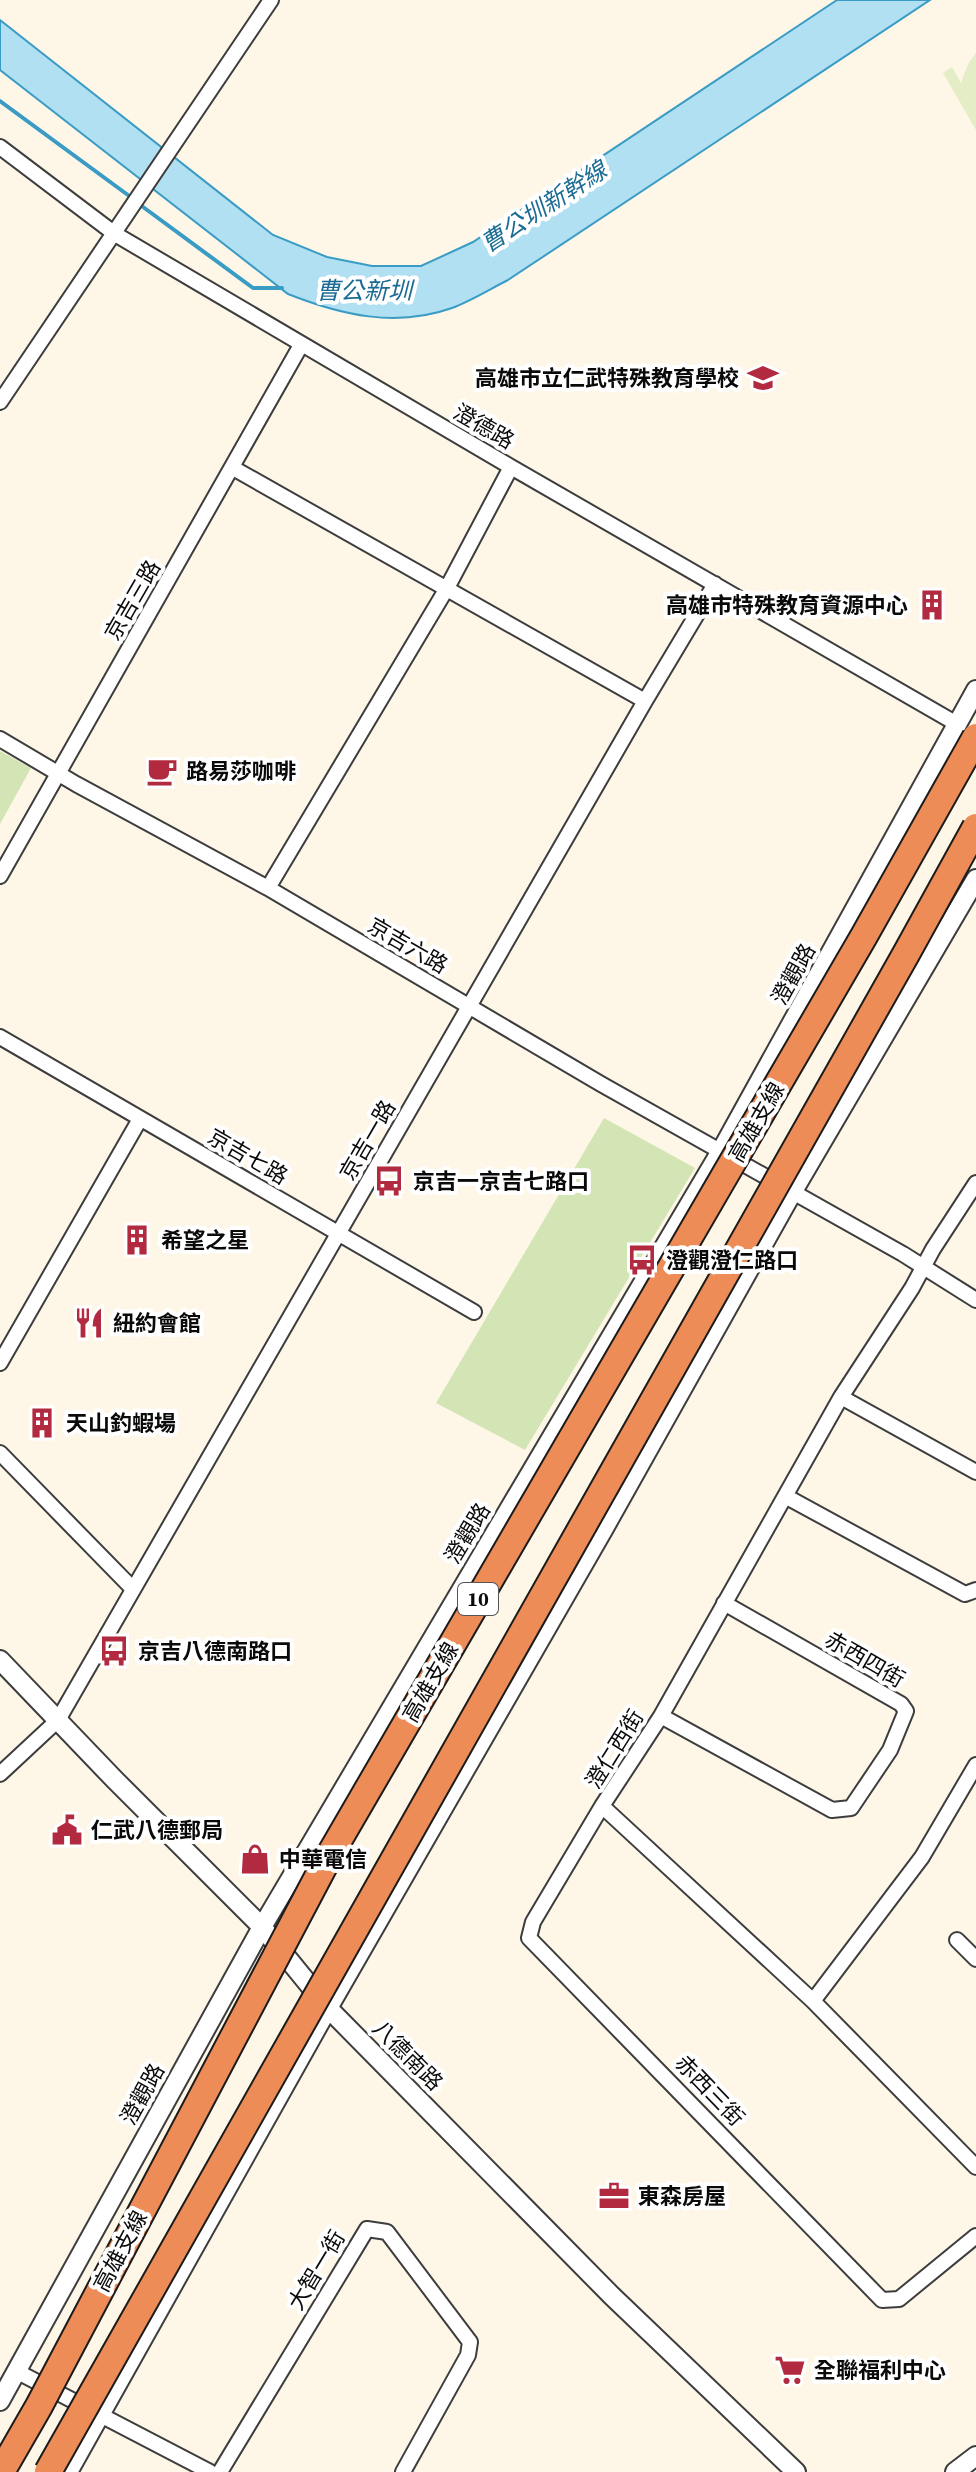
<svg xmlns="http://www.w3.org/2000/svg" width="976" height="2472" viewBox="0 0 976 2472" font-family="'Source Serif 4','Noto Sans TC',serif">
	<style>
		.green { fill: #d3e5b5 }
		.pitch { fill: #e4edc6 }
		.water { fill: #b0e0f2; stroke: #3a9cc5; stroke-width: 2 }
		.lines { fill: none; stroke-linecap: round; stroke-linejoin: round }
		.stream { stroke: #3a9cc5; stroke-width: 4 }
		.minor-casing { stroke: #3d3d3d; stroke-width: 18 }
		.tertiary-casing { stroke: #3d3d3d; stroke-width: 22 }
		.minor { stroke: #fff; stroke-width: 14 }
		.tertiary { stroke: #fff; stroke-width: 18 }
		.motorway-bridge-casing { stroke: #1b1b1b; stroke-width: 30; stroke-linecap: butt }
		.motorway-bridge { stroke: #ed8c57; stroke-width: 26 }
		.labels { text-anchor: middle; stroke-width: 8; stroke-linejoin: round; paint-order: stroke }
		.shield { fill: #fff; stroke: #545454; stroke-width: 2 }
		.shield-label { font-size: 20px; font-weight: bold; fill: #0a0a0a }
		.poi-label { font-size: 22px; font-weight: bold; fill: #0a0a0a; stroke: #fff; text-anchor: start }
		.street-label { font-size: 22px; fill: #0a0a0a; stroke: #fff }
		.water-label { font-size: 24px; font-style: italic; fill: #1b6c94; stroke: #fff }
	</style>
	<rect width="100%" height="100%" fill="#fef7e8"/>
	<path class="green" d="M 0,751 L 31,768 L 0,824 Z
		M 604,1118 L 695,1168 L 525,1450 L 436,1403 Z"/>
	<path class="pitch" d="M 976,53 L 976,130 L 943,73 L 952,67 L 961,83 L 968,64 Z"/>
	<path class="water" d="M 837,0 L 930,0 L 508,280 C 490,289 471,301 452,308 C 396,328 341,315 288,294 L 0,70 L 0,20 L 273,235 L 327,257 L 372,266 L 421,266 L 473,242 Z"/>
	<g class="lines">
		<path class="stream" d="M 0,101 L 132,198
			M 139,204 L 253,288 L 282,288"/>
		<g class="minor-casing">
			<path id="minor" d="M 0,147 L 115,234 L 511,467 L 957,724
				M 0,402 L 271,0
				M 233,468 L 645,701
				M 0,739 L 76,784 L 268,888 L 601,1084 L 903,1254 L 976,1300
				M 0,876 L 301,345
				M 268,888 L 447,588 L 511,467
				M 0,1037 L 474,1312
				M 976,1183 L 933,1249 L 912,1288 L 841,1397 L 661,1716 L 602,1806 L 813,2001 L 976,2167
				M 0,1363 L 140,1119
				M 841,1397 L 976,1472
				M 0,1453 L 133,1589
				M 785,1496 L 965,1594 L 976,1590
				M 661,1716 L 832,1810 L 851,1808 L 890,1750 L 906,1711 L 901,1704 L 724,1603
				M 0,1774 L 58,1720 L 645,701 L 715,584
				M 602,1806 L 533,1922 L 529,1938 L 882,2300 L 899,2299 L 976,2236
				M 957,1940 L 976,1959
				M 813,2001 L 922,1857 L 976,1765
				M 16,2371 L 210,2472
				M 220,2472 L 367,2229 L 387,2232 L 470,2342 L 468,2355 L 403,2472"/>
		</g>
		<g class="tertiary-casing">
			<path id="tertiary" d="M 0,1660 L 115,1780 L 262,1927 L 328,2008 L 612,2296 L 796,2472
				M 0,2401 L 262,1927 L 721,1151 L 976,690
				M 68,2472 L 328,2008 L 603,1530 L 793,1191 L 976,879
				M 955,2472 L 976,2456"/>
		</g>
		<use href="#minor" class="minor"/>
		<use href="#tertiary" class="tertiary"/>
		<g class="motorway-bridge-casing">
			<path id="motorway-bridge" d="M 1,2472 L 39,2406 L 328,1858 L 864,936 L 976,737
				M 48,2472 L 906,954 L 976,827"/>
		</g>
		<use href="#motorway-bridge" class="motorway-bridge"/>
	</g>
	<defs>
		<g id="school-bare" transform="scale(2.4)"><path d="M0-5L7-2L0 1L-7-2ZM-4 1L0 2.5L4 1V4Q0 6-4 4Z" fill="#b22a3f" stroke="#fff" stroke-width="2.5" paint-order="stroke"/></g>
		<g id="building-bare" transform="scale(2.4)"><path d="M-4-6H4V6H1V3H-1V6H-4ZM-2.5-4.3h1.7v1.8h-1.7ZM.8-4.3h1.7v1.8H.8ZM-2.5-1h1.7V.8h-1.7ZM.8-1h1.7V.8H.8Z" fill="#b22a3f" stroke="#fff" stroke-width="2.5" paint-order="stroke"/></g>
		<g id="cafe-bare" transform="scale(2.4)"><path d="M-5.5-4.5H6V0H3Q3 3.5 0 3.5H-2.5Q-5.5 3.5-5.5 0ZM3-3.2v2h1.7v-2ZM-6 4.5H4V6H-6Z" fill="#b22a3f" stroke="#fff" stroke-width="2.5" paint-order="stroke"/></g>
		<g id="bus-bare" transform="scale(2.4)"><path d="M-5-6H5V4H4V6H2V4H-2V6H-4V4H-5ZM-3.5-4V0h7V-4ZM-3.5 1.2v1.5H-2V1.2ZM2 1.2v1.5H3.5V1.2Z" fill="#b22a3f" stroke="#fff" stroke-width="2.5" paint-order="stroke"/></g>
		<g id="restaurant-bare" transform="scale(2.4)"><path d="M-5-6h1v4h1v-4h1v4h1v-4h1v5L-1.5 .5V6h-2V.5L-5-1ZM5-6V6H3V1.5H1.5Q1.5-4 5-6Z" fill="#b22a3f" stroke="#fff" stroke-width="2.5" paint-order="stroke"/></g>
		<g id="civic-bare" transform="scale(2.4)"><path d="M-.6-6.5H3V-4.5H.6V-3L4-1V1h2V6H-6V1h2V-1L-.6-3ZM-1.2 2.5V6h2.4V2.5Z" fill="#b22a3f" stroke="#fff" stroke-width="2.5" paint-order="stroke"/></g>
		<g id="shop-bare" transform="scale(2.4)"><path d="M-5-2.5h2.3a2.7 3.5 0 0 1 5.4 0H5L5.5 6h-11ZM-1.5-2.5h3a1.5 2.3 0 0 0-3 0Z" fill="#b22a3f" stroke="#fff" stroke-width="2.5" paint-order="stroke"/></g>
		<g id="office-bare" transform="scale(2.4)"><path d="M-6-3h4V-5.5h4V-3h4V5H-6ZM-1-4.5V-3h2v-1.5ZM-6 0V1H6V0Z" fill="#b22a3f" stroke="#fff" stroke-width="2.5" paint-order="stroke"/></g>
		<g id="supermarket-bare" transform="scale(2.4)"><path d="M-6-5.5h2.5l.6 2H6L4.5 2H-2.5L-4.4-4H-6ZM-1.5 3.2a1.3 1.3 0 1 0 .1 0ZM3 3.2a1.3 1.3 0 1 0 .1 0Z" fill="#b22a3f" stroke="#fff" stroke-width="2.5" paint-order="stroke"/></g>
	</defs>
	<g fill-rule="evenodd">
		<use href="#school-bare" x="763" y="378"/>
		<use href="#building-bare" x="932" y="605"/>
		<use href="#cafe-bare" x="162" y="771"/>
		<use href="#bus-bare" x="389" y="1181"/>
		<use href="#building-bare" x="137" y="1240"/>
		<use href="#bus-bare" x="642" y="1260"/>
		<use href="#restaurant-bare" x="89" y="1323"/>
		<use href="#building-bare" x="42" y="1423"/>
		<use href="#bus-bare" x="114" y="1651"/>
		<use href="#civic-bare" x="67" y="1830"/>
		<use href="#shop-bare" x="255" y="1859"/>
		<use href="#office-bare" x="614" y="2196"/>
		<use href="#supermarket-bare" x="790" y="2370"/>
	</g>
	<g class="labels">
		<rect class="shield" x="458" y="1583" width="40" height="32" rx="6"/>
		<g class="shield-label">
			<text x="478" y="1606">10</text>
		</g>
		<g class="poi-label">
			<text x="739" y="386" text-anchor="end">高雄市立仁武特殊教育學校</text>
			<text x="908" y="613" text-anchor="end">高雄市特殊教育資源中心</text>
			<text x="186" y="779">路易莎咖啡</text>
			<text x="413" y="1189">京吉一京吉七路口</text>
			<text x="161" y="1248">希望之星</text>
			<text x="666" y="1268">澄觀澄仁路口</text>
			<text x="113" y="1331">紐約會館</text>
			<text x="66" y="1431">天山釣蝦場</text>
			<text x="138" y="1659">京吉八德南路口</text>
			<text x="91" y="1838">仁武八德郵局</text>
			<text x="279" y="1867">中華電信</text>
			<text x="638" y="2204">東森房屋</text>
			<text x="814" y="2378">全聯福利中心</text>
		</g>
		<g class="street-label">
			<text transform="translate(484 426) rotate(30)" y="8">澄德路</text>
			<text transform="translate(132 600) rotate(-60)" y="8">京吉三路</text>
			<text transform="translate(408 945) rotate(30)" y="8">京吉六路</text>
			<text transform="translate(793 974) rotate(-61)" y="8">澄觀路</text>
			<text transform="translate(756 1122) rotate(-60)" y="8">高雄支線</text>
			<text transform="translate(367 1140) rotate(-60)" y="8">京吉一路</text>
			<text transform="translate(248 1156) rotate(30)" y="8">京吉七路</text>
			<text transform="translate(467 1533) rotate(-59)" y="8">澄觀路</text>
			<text transform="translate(865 1659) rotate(30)" y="8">赤西四街</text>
			<text transform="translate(430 1682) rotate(-60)" y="8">高雄支線</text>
			<text transform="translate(614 1749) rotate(-58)" y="8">澄仁西街</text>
			<text transform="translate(408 2055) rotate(45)" y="8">八德南路</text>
			<text transform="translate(710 2090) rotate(46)" y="8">赤西三街</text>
			<text transform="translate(142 2094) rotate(-61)" y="8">澄觀路</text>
			<text transform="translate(120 2251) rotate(-62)" y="8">高雄支線</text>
			<text transform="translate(316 2270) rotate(-59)" y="8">大智一街</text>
		</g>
		<g class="water-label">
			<text transform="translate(544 207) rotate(-33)" y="8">曹公圳新幹線</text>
			<text x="364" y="299">曹公新圳</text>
		</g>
	</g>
</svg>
